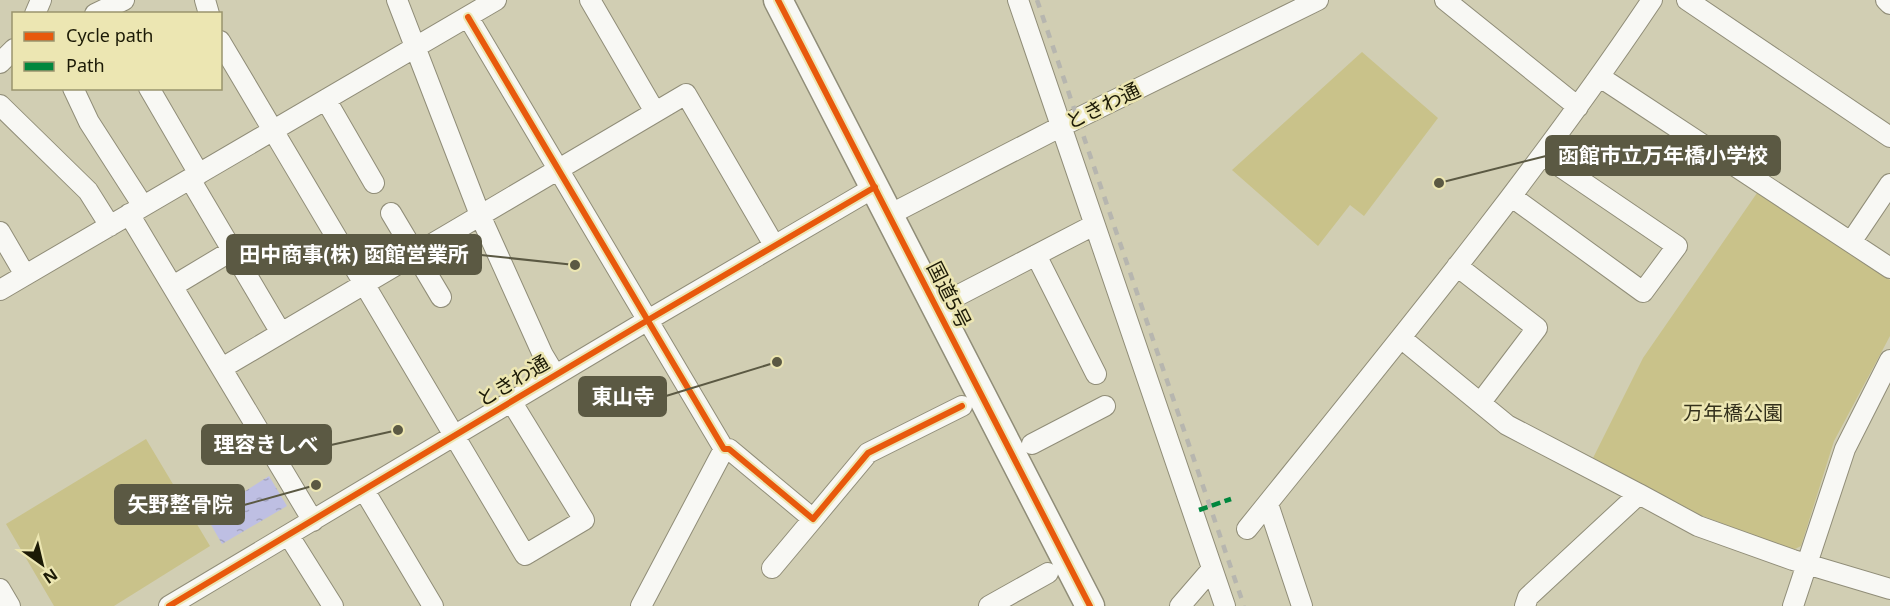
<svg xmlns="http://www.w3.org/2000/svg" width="1890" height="606" viewBox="0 0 1890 606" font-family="'Noto Sans','Noto Sans JP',sans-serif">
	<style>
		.green { fill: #c9c28a }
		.water { fill: url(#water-ripples) }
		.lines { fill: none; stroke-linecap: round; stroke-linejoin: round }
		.minor-casing { stroke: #908d78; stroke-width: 22 }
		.highway-casing { stroke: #908d78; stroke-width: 31 }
		.minor { stroke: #f8f8f4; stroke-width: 20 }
		.highway { stroke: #f8f8f4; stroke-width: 28 }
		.rail { stroke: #b7b6af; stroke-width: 4.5; stroke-dasharray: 8 8; stroke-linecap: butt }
		.quiet { stroke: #00873e; stroke-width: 4.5; stroke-dasharray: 9 4.5; stroke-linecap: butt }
		.cycleway-casing { stroke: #ece6b2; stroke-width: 10 }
		.cycleway { stroke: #e8590c; stroke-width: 6 }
		.labels { text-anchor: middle; stroke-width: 5; stroke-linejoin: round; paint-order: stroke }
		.street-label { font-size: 20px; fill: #1c1a06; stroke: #ece6b2 }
		.park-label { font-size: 20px; fill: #33301b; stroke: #ece6b2 }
		.leader { fill: none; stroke: #5b5943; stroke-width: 2 }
		.callout-dot { fill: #5b5943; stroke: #ece6b2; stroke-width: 2 }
		.callout { fill: #5b5943; stroke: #5b5943; stroke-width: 2 }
		.callout-label { font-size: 21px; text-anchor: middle; font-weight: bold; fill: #fff }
	</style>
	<defs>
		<pattern id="water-ripples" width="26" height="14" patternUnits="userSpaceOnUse" patternTransform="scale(1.5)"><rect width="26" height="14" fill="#bebfe3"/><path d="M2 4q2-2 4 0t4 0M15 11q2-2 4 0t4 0" fill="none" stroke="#a3a4c1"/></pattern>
	</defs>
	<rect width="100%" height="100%" fill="#d1ceb3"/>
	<path class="green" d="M 1362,52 L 1438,118 L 1364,216 L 1350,205 L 1318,246 L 1232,170 Z
		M 1757,193 L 1890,280 L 1890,336 L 1834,441 L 1801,546 L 1793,550 L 1700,515 L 1593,458 L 1643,358 Z
		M 146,439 L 210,546 L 114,606 L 54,606 L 6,524 Z"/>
	<path class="water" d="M 269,476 L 287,506 L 222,544 L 206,516 Z"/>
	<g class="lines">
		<g class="minor-casing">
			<path id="minor" d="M 205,0 L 209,14
				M 397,0 L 480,215 L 543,355 L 555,375
				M 590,0 L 655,112
				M 1018,0 L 1225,606
				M 1445,0 L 1578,107
				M 1687,0 L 1890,137
				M 1886,0 L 1890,4
				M 35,14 L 41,0
				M 95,14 L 124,0
				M 468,17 L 724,449 L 729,449 L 813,519 L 868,453 L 962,406
				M 220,41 L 525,555 L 584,520 L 511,401
				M 0,63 L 14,49
				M 1600,77 L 1890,268
				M 73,88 L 89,122 L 143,206
				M 149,88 L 199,174
				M 326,100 L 374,183
				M 0,105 L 88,191 L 110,226
				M 190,179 L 281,333
				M 1512,197 L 1643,292 L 1677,246 L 1543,155
				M 391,213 L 441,297
				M 129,214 L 313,521
				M 889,215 L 1060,127 L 1318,0
				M 0,232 L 25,275
				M 1851,242 L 1890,184
				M 1036,255 L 1096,374
				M 1457,266 L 1537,328 L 1481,402
				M 173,286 L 233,250
				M 0,290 L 496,0
				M 957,296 L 1094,225
				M 1401,338 L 1507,425 L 1639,494
				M 222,368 L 686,94 L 774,245
				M 1032,444 L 1105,406
				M 364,490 L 433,606
				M 1268,504 L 1302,606
				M 1247,529 C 1386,356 1528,185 1652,0
				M 289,536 L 333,606
				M 772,568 L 813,519
				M 0,589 L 10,606
				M 169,606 L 648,320 L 875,187
				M 641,606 L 724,449
				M 989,606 L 1048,573
				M 1180,606 L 1212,569
				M 1525,606 L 1528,597 L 1639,494 L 1698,526 L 1793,560 L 1890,589
				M 1793,606 L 1845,449 L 1890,360"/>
		</g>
		<g class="highway-casing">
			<path id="highway" d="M 778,0 L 1090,606"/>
		</g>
		<use href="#minor" class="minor"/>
		<use href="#highway" class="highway"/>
		<path class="rail" d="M 1037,0 L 1244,606"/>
		<path class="quiet" d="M 1199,510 L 1231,499"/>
		<g class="cycleway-casing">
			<path id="cycleway" d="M 778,0 L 1090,606
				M 468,17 L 724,449 L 729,449 L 813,519 L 868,453 L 962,406
				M 169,606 L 648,320 L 875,187"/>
		</g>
		<use href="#cycleway" class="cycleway"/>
	</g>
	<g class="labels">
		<g class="street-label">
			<text transform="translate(1103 106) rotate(-26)" y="7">ときわ通</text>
			<text transform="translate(949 295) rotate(63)" y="7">国道5号</text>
			<text transform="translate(513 381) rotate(-31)" y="7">ときわ通</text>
		</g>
		<g class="park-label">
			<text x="1733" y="420">万年橋公園</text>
		</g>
	</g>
	<path class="leader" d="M1439 183L1546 156M575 265L481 255M777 362L666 396M398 430L331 445M316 485L244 505"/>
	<g class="callout-dot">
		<circle cx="1439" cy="183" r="6"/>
		<circle cx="575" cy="265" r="6"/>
		<circle cx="777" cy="362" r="6"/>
		<circle cx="398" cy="430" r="6"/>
		<circle cx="316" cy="485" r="6"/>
	</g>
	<g class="callout">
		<rect x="1546" y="136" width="234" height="39" rx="6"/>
		<rect x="227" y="235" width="254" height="39" rx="6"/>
		<rect x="579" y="377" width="87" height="39" rx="6"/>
		<rect x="202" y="425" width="129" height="39" rx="6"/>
		<rect x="115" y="485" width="129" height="39" rx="6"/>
	</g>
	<g class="callout-label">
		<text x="1663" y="163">函館市立万年橋小学校</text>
		<text x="354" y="262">田中商事(株) 函館営業所</text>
		<text x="623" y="404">東山寺</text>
		<text x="266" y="452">理容きしべ</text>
		<text x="180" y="512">矢野整骨院</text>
	</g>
	<rect x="12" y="12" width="210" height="78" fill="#ece6b2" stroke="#99946d" stroke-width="1.5"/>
	<rect x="24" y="32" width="30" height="9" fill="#e8590c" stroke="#99946d" stroke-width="1.5"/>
	<text x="66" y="42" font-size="18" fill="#1c1a06">Cycle path</text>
	<rect x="24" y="62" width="30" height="9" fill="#00873e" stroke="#99946d" stroke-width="1.5"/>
	<text x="66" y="72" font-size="18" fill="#1c1a06">Path</text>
	<g transform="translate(42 564) rotate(146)" stroke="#ece6b2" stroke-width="4.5" paint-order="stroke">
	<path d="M0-4.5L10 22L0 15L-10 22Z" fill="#1c1a06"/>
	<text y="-9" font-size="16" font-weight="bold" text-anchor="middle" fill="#1c1a06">N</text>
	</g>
</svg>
